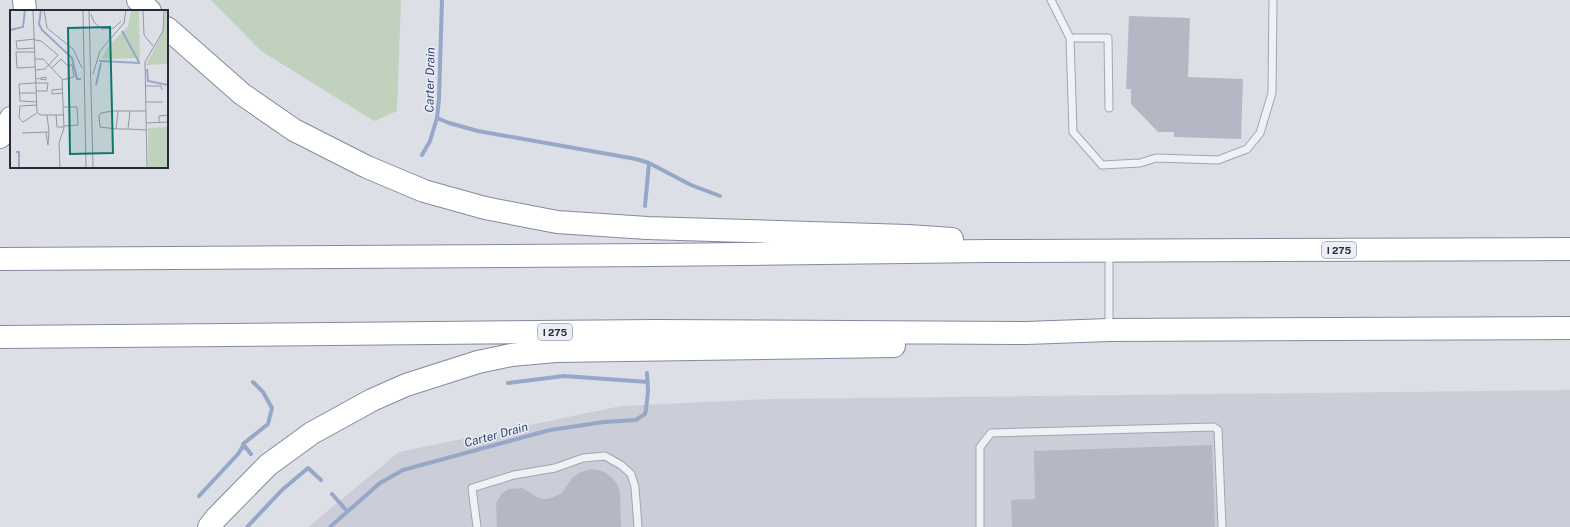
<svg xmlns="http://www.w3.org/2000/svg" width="1570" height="527" viewBox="0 0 1570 527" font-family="'Public Sans',sans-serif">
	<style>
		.built { fill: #cbced9 }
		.green { fill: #c0d1be }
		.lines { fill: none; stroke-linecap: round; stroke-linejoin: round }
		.stream { stroke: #97a7c8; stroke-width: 4 }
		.building { fill: #b4b8c4 }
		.service-casing { stroke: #a2a5b1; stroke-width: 9 }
		.motorway-casing { stroke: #848a9e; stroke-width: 24 }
		.service { stroke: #f0f1f5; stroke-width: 7 }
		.motorway { stroke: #fff; stroke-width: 22 }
		.labels { text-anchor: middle; stroke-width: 3; stroke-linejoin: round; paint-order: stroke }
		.shield { fill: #eceef5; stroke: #616675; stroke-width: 1 }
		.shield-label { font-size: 10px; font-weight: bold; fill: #262b3e }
		.water-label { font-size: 12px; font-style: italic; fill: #304372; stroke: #eceef5 }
		.inset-river { fill: none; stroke: #97a7c8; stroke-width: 2 }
		.inset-road { fill: none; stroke: #9497a3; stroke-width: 1 }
		.view { fill: #0f766e; fill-opacity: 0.15; stroke: #0f766e; stroke-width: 2 }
		.inset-edge { fill: none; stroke: #262b3e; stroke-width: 2 }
	</style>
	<rect width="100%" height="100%" fill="#dddfe7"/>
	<path class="built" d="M 1570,390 L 1570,527 L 308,527 L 399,452 L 621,406 L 771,399 Z"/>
	<path class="green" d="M 211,0 L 401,0 L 397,111 L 374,121 L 261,51 Z"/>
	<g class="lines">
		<path class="stream" d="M 437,118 L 449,123 L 478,131 L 636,159 L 649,163 L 691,185 L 720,196
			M 422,155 L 430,141 L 437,118 L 439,99 L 442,0
			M 645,206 L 649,163
			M 508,383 L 564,376 L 648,382
			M 251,454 L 243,444 L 268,424 L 272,408 L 263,392 L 253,382
			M 332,494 L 347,511
			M 199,496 L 238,454 L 243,446 L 245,448
			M 247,527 L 282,490 L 308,468 L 321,480
			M 330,527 L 380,483 L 403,470 L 550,430 L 604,422 L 636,420 L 645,414 L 646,410 L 648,391 L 647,373"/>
	</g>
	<path class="building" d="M 1129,16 L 1190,18 L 1188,77 L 1243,79 L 1241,139 L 1174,137 L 1174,132 L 1158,132 L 1131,104 L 1131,89 L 1126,89 Z
		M 1212,445 L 1215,527 L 1012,527 L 1011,500 L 1035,499 L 1034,451 Z
		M 591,469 L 599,470 L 606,473 L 612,478 L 617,484 L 620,492 L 621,527 L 497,527 L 496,503 L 502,493 L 508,489 L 522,488 L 537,497 L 544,499 L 551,498 L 562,493 L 572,478 L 579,473 Z"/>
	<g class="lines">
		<g class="service-casing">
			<path id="service" d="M 1051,0 L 1070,38 L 1073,132 L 1102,165 L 1140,163 L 1156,158 L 1218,160 L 1247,149 L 1260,133 L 1272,93 L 1273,0
				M 1070,38 L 1108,38 L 1109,108
				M 1109,253 L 1109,328
				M 477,527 L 472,488 L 514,475 L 555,468 L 583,458 L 605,456 L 621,465 L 631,474 L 635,487 L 638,527
				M 980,527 L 980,447 L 991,433 L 1214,427 L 1218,430 L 1222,527"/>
		</g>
		<g class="motorway-casing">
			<path id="motorway" d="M 24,0 L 25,11
				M 138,0 L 150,11
				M 167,28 L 242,94 L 294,130 L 367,167 L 424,191 L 485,208 L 557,222 L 647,228 L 908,236 L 952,239
				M 0,137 L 11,118
				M 0,259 L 653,255 L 987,251 L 1570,249
				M 0,337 L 657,331 L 1026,333 L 1109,330 L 1570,328
				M 209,527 L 216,518 L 268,465 L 312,433 L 372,400 L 406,385 L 478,362 L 511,355 L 556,351 L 894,346"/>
		</g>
		<use href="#service" class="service"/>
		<use href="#motorway" class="motorway"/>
	</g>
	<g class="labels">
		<g class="shield">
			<rect x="1322" y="242" width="34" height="16" rx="3"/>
			<rect x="538" y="324" width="34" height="16" rx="3"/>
		</g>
		<g class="shield-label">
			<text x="1339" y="254">I 275</text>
			<text x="555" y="336">I 275</text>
		</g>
		<g class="water-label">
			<text transform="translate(430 80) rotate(-89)" y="4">Carter Drain</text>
			<text transform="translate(496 435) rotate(-15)" y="4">Carter Drain</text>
		</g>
	</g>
	<g transform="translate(10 10)">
		<rect width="158" height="158" fill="#dddfe7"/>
		<path d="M 129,0 L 130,48 L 92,49 L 97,38 L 118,16 L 121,1 ZM 155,0 L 158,0 L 158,54 L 136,55 L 153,22 ZM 158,117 L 158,158 L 138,158 L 138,118 Z" fill="#c0d1be"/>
		<path class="inset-river" d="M 31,0 L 29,14 L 32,20 L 62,48 L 67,69 L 71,69M 0,20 L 13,17 L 15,0M 112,21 L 129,52M 89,51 L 130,53M 137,59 L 138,71 L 158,75M 86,75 L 91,53M 6,142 L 9,142 L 9,158"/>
		<path class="inset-road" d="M 23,0 L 27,102 L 30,105 L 54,105M 34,0 L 37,18 L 63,39 L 72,58M 73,0 L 76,158M 79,0 L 83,158M 133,0 L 134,25 L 143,36M 81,4 L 84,12 L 92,19 L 104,18 L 111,11M 25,29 L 6,31 L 7,39 L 25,38M 25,30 L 31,31 L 48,45 L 35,59 L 26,60M 25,42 L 6,42 L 7,58 L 25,57M 25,49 L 33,49 L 52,69 L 54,118 L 49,133 L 50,158M 42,58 L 51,49 L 57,55 L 62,55 L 64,67 L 52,70M 83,64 L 90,41 L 114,13 L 116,0M 26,69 L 36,67 L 36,70 L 30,69M 26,73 L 9,74 L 10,91 L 27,92M 26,73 L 38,73 L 37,81 L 26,81M 135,76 L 151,76 L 152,80M 52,79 L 42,80 L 42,84 L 52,83M 10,83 L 26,83M 136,92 L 153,92M 27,95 L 10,96 L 9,108 L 13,112 L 27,103M 53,97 L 67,97 L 68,115 L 54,116M 108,101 L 106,119 L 90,117 L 89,106 L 91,103 L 102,101 L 136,101M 46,105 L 47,117 L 54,117M 137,113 L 158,112M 149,113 L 149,106 L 158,105M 106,119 L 118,119 L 120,101M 118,119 L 137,120M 12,123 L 39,122 L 37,105M 36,123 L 38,135 L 39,122M 137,158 L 135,52 L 153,21 L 154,0"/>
		<path class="view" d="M 100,17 L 103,143 L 60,144 L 58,18 Z"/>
		<rect width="158" height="158" class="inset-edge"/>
	</g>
</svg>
